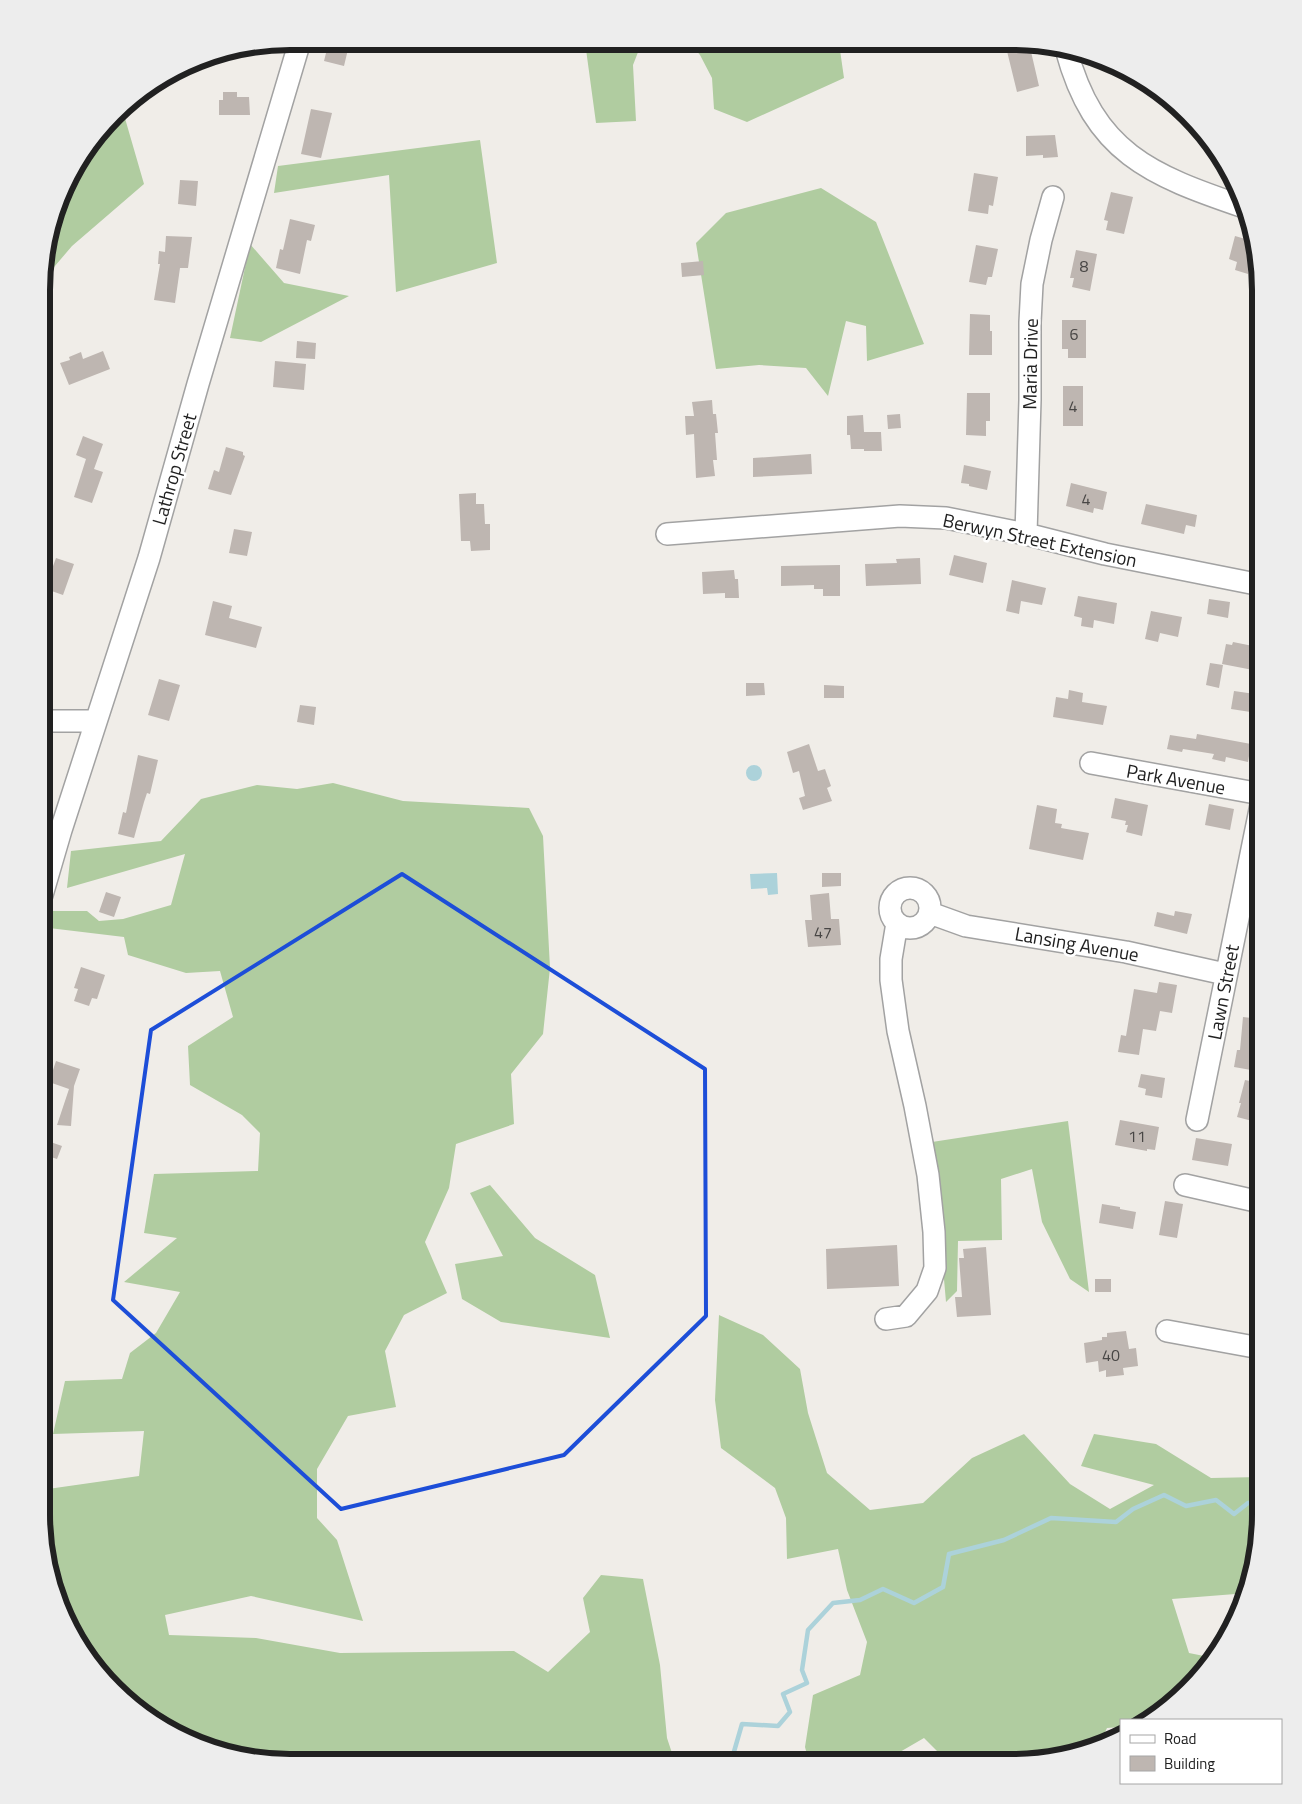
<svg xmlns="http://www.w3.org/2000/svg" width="1302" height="1804" viewBox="0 0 1302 1804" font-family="'Titillium Web',sans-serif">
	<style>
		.forest { fill: #b0cca0 }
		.water { fill: #acd2da }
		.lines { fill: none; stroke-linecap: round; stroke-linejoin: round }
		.stream { stroke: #acd2da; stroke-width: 4.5 }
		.building { fill: #beb6b1 }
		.minor-casing { stroke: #a2a2a2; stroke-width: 24 }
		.minor { stroke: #fff; stroke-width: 21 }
		.marked { fill: none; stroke: #1d4ed8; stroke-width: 4; stroke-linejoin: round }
		.labels { text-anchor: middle; stroke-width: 5; stroke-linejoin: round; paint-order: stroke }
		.number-label { font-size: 16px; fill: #484645 }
		.street-label { font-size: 19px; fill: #212121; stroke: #fff }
		.rim { fill: none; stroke: #212121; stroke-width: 6 }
	</style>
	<rect width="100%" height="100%" fill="#f0ede8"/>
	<path class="forest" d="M 585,42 L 642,42 L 633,65 L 636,121 L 596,123 Z
		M 689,42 L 839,43 L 844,78 L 747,122 L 714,109 L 712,78 L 700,55 Z
		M 122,108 L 144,184 L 72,246 L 43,280 L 43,258 L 74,166 Z
		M 480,140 L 497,263 L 396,292 L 389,175 L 274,193 L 278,166 Z
		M 821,188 L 876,222 L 924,344 L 867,361 L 866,326 L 846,321 L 828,396 L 806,368 L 759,365 L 716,369 L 696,243 L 726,213 Z
		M 250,244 L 284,283 L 349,296 L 261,342 L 230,338 Z
		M 333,783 L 403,801 L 529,808 L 543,836 L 550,968 L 543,1034 L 511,1074 L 514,1124 L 456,1144 L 449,1188 L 425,1242 L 447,1293 L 404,1315 L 385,1351 L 396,1407 L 348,1416 L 317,1469 L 317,1518 L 337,1540 L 363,1621 L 251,1596 L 165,1615 L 169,1635 L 256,1638 L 340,1653 L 514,1651 L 548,1672 L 590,1632 L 583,1598 L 601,1575 L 643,1579 L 660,1665 L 667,1738 L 675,1762 L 258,1761 L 195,1744 L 139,1711 L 93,1665 L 67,1624 L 50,1578 L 41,1514 L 41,1490 L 139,1476 L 144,1431 L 53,1434 L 65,1381 L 122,1379 L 130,1353 L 156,1333 L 180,1292 L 124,1282 L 177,1238 L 144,1233 L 154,1174 L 258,1171 L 260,1133 L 242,1115 L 190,1085 L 188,1046 L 233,1017 L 220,971 L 186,973 L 128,955 L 124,937 L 49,928 L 53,911 L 87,911 L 99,921 L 123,919 L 171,905 L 185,854 L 67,888 L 71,851 L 161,841 L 201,799 L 257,785 L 297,789 Z
		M 1068,1121 L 1089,1292 L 1070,1279 L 1042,1222 L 1032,1169 L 1001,1179 L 1002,1240 L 958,1241 L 957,1291 L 946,1302 L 932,1142 Z
		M 490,1185 L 535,1238 L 595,1275 L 610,1338 L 501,1322 L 462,1299 L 455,1264 L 503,1256 L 470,1193 Z
		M 719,1315 L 763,1335 L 800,1369 L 808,1413 L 827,1473 L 870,1510 L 923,1503 L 972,1458 L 1024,1434 L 1070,1484 L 1110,1509 L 1154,1485 L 1081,1466 L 1094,1434 L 1156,1444 L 1211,1478 L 1260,1477 L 1260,1530 L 1248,1593 L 1172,1599 L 1189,1653 L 1214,1658 L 1176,1701 L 1147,1720 L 1121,1720 L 1121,1727 L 1107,1728 L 1098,1746 C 1050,1764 999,1763 949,1763 L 924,1738 L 893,1756 L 854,1756 L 856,1762 L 809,1762 L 805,1747 L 813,1695 L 860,1675 L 867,1642 L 847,1590 L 838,1549 L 787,1559 L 786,1518 L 775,1488 L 721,1448 L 715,1400 Z"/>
	<path class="water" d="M746 773a8 8 0 1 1 16 0a8 8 0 1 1-16 0Z
		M 777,873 L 778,894 L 768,895 L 767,888 L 751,889 L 750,874 Z"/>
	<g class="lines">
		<path class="stream" d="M 731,1762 L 742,1724 L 778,1726 L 790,1712 L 783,1694 L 807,1683 L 802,1670 L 808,1630 L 833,1603 L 860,1600 L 883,1589 L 914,1603 L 943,1587 L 949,1554 L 1004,1540 L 1051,1518 L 1116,1522 L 1133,1509 L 1164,1495 L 1186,1506 L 1216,1500 L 1234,1514 L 1248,1503 L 1260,1502"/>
	</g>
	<path class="building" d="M 329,41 L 350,41 L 344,66 L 324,61 Z
		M 1005,43 L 1029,43 L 1039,86 L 1017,92 Z
		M 223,92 L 237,92 L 237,97 L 249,97 L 250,115 L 219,115 L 219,100 L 223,100 Z
		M 311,109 L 332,113 L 321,158 L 301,154 Z
		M 1055,135 L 1058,157 L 1043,158 L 1043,155 L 1026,156 L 1026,136 Z
		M 974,173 L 998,177 L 993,206 L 989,205 L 988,214 L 968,211 Z
		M 180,180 L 198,181 L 196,206 L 178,204 Z
		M 1111,192 L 1133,197 L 1124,234 L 1106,230 L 1108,221 L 1104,220 Z
		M 290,219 L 315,225 L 311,241 L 307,240 L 300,274 L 276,268 L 280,249 L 283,250 Z
		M 166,236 L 192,237 L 188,268 L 180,268 L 175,303 L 154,300 L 160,264 L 158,264 L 159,251 L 165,252 Z
		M 1235,236 L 1256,242 L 1258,260 L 1252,258 L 1248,274 L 1235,270 L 1237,262 L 1229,259 Z
		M 976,245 L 998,249 L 992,277 L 988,277 L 986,285 L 969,282 Z
		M 1076,250 L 1097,254 L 1090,291 L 1072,287 L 1074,278 L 1070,278 Z
		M 703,261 L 704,275 L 682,277 L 681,263 Z
		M 970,314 L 990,315 L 990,331 L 992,331 L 992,355 L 969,355 Z
		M 1062,320 L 1086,320 L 1086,358 L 1068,358 L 1068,349 L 1062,349 Z
		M 297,341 L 316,343 L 315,359 L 296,358 Z
		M 103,351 L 110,369 L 69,385 L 60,363 L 70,360 L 69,357 L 81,352 L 83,359 Z
		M 275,361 L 306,364 L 304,390 L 273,387 Z
		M 1063,386 L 1083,386 L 1083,426 L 1063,426 Z
		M 967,393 L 990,393 L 990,421 L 986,421 L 986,436 L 966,435 Z
		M 712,400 L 713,414 L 716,414 L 718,433 L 715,433 L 717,460 L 713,460 L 715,476 L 696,478 L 694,434 L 686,435 L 685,416 L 694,416 L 692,402 Z
		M 900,414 L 901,428 L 888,429 L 887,415 Z
		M 863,415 L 864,432 L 881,432 L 882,451 L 864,451 L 864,449 L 851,449 L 850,435 L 847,435 L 847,416 Z
		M 83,436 L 103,444 L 94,469 L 103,472 L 92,503 L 74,497 L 86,459 L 76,455 Z
		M 226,447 L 243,452 L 243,455 L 245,456 L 231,495 L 208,489 L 214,470 L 219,472 Z
		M 811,454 L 812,474 L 753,477 L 753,458 Z
		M 964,465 L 991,471 L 987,490 L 969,486 L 969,484 L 961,483 Z
		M 1071,483 L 1107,492 L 1103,510 L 1094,508 L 1093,513 L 1066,506 Z
		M 476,493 L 476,504 L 484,504 L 485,524 L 490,524 L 490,550 L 471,551 L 470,541 L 461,541 L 459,494 Z
		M 1146,504 L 1197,515 L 1195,527 L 1186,525 L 1184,534 L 1141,524 Z
		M 234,529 L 252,532 L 247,556 L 229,553 Z
		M 954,555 L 987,563 L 983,583 L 949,575 Z
		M 56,558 L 74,564 L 63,595 L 43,588 L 43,575 L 49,577 Z
		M 920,558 L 921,584 L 866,586 L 865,564 L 897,563 L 896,559 Z
		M 840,565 L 840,596 L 823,596 L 823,589 L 814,589 L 814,585 L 781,586 L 781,566 Z
		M 734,570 L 735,579 L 738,579 L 739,598 L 725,598 L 725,593 L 703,594 L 702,572 Z
		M 1012,580 L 1046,588 L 1042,605 L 1021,601 L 1019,614 L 1006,611 Z
		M 1078,596 L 1117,603 L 1114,624 L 1094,620 L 1093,628 L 1081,626 L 1082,618 L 1074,616 Z
		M 1209,599 L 1230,602 L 1228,618 L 1207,614 Z
		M 213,601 L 232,606 L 229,618 L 262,627 L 256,648 L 205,635 Z
		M 1151,611 L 1182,617 L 1178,637 L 1160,633 L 1158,642 L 1145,639 Z
		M 1233,642 L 1258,647 L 1253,670 L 1222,664 L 1226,644 L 1232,645 Z
		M 1210,663 L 1223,665 L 1219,688 L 1206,685 Z
		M 159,679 L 180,685 L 169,721 L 148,715 Z
		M 746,683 L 764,683 L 765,695 L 746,696 Z
		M 824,685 L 844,686 L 844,698 L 824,698 Z
		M 1069,690 L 1083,693 L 1082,702 L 1107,706 L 1103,725 L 1053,717 L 1056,697 L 1068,699 Z
		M 1234,691 L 1255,694 L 1254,697 L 1260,698 L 1257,713 L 1231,709 Z
		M 300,705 L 316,707 L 314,725 L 297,722 Z
		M 1197,734 L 1251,744 L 1248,762 L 1226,757 L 1225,762 L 1212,759 L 1214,754 L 1183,749 L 1182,752 L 1167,749 L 1170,735 L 1196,739 Z
		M 809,744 L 818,771 L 825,769 L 831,786 L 827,788 L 832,801 L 803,810 L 799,798 L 805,796 L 799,771 L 793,773 L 787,752 Z
		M 138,755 L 158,760 L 150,794 L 147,793 L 144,802 L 134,838 L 118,834 L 123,812 L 126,813 Z
		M 1115,798 L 1148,805 L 1142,836 L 1126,832 L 1128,825 L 1125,825 L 1126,821 L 1111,818 Z
		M 1209,804 L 1234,809 L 1230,830 L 1205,825 Z
		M 1037,805 L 1057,809 L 1055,823 L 1062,824 L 1061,828 L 1089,833 L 1083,860 L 1029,849 Z
		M 822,873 L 841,873 L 841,886 L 822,887 Z
		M 106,892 L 121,897 L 114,917 L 99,912 Z
		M 829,893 L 831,919 L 839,919 L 841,945 L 808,947 L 805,920 L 812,920 L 810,895 Z
		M 1175,911 L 1192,914 L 1187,934 L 1154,926 L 1157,912 L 1174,916 Z
		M 81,967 L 105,975 L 97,999 L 92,998 L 89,1006 L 74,1001 L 78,989 L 74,988 Z
		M 1159,982 L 1177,985 L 1172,1013 L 1160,1011 L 1156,1031 L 1143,1029 L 1139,1055 L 1118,1052 L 1121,1035 L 1126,1036 L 1134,989 L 1157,993 Z
		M 1243,1017 L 1260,1019 L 1260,1032 L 1259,1032 L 1251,1070 L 1234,1067 L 1237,1050 L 1240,1050 Z
		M 56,1061 L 80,1069 L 74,1086 L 71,1126 L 57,1125 L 69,1089 L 49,1082 Z
		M 1141,1074 L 1165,1078 L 1162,1098 L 1145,1095 L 1146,1089 L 1138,1087 Z
		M 1245,1080 L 1260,1083 L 1260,1123 L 1237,1117 L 1241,1103 L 1239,1103 Z
		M 1120,1120 L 1159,1127 L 1155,1150 L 1147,1149 L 1147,1151 L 1115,1145 Z
		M 1196,1138 L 1232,1144 L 1228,1166 L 1192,1160 Z
		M 42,1139 L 62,1146 L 57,1159 L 42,1154 Z
		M 1165,1201 L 1183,1204 L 1177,1238 L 1159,1235 Z
		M 1102,1204 L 1120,1207 L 1120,1209 L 1136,1212 L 1133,1229 L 1099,1223 Z
		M 897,1245 L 899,1286 L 827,1289 L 826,1249 Z
		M 986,1247 L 991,1315 L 957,1317 L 955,1297 L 962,1297 L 959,1258 L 964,1258 L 963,1249 Z
		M 1095,1279 L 1111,1279 L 1111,1292 L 1095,1292 Z
		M 1126,1331 L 1129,1349 L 1136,1348 L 1138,1366 L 1123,1368 L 1124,1375 L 1106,1377 L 1106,1370 L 1099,1372 L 1098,1361 L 1086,1363 L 1084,1343 L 1102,1340 L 1102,1337 L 1107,1337 L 1107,1333 Z"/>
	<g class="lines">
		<g class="minor-casing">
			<path id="minor" d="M 1066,49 C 1094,153 1150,175 1244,207
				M 667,534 L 900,516 L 946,518 L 1026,534 L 1105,554 L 1261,585
				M 1026,534 L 1030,400 L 1030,322 L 1032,284 L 1041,240 L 1053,197
				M 43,721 L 96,721
				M 1091,763 L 1261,794
				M890 908a20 20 0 1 1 40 0a20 20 0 1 1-40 0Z
				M 42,895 L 61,830 L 149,558 L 198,384 L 300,41
				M 930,913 L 966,926 L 1126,952 L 1225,974
				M 1197,1120 L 1261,805
				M 1185,1185 L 1260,1202
				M 886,1319 L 906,1316 L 927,1291 L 935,1268 L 934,1232 L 928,1175 L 915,1106 L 898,1031 L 891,980 L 891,959 L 897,923
				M 1167,1331 L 1260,1348"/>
		</g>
		<use href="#minor" class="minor"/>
	</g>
	<path class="marked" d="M 402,874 L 705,1069 L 706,1316 L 564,1455 L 341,1509 L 113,1300 L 151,1030 Z"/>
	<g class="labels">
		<g class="number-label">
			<text x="1084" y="272">8</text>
			<text x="1074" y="340">6</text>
			<text x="1073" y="412">4</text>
			<text x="1086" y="505">4</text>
			<text x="823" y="938">47</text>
			<text x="1137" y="1142">11</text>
			<text x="1111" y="1361">40</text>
		</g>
		<g class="street-label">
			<text transform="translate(1030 364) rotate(-89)" y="7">Maria Drive</text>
			<text transform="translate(174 469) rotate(-74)" y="7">Lathrop Street</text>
			<text transform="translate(1040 540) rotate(12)" y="7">Berwyn Street Extension</text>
			<text transform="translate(1176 779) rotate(10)" y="7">Park Avenue</text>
			<text transform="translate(1077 944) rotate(10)" y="7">Lansing Avenue</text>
			<text transform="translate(1223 992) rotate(-79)" y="7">Lawn Street</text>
		</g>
	</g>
	<path d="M0 0H1302V1804H0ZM290 50H1012A240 240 0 0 1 1252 290V1514A240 240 0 0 1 1012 1754H290A240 240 0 0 1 50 1514V290A240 240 0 0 1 290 50Z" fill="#ededed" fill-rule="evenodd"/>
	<path class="rim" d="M290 50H1012A240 240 0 0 1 1252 290V1514A240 240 0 0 1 1012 1754H290A240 240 0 0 1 50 1514V290A240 240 0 0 1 290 50Z"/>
	<rect x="1120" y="1719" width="162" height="65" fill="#ffffff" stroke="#a6a6a6"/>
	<rect x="1130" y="1735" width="25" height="8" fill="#ffffff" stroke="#a6a6a6"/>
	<text x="1164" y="1744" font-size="15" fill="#212121">Road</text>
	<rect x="1130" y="1756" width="25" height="15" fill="#beb6b1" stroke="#a6a6a6"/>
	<text x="1164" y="1769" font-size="15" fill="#212121">Building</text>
</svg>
